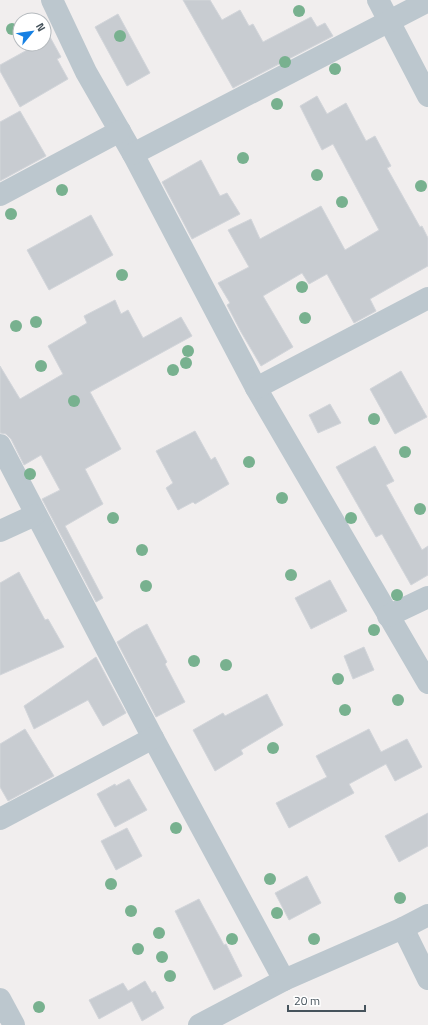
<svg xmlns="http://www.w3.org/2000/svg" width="428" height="1025" font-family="'Titillium Web',sans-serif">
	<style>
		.building { fill: #c8ccd1; stroke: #d2d5da }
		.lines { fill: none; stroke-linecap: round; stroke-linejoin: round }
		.minor { stroke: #bcc7ce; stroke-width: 22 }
		.tree { fill: #78b18f }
	</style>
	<rect width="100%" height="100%" fill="#f1eeee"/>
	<g class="building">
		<polygon points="183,0 210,0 222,20 240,10 249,26 253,24 263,42 311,17 317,27 325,23 333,36 233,88"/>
		<polygon points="118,14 150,73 127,86 95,27"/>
		<polygon points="50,37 61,57 57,59 68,79 20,107 0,71 0,65 38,44 44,44 44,41"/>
		<polygon points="317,96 327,114 346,103 366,141 375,136 391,166 387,168 420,227 422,226 428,238 428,266 370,299 376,311 354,323 327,274 309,284 302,273 263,296 293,347 261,366 241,332 227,305 230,303 218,283 249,267 228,230 251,219 260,239 321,206 345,250 379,230 333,144 322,150 300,106"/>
		<polygon points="20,111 46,156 0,181 0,122"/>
		<polygon points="201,160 220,196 227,193 240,214 192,239 162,182"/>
		<polygon points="91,215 113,255 49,290 27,250"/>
		<polygon points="115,300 121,314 128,310 143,338 181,317 192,336 90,392 121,449 85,469 103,504 65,526 103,598 96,602 42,499 60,490 41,455 24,465 11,439 6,434 0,433 0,366 20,399 63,374 48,346 87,323 84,316"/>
		<polygon points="401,371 427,417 395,434 370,389"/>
		<polygon points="330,404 341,423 318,433 309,415"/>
		<polygon points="195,431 211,460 215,457 229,484 195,504 193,502 178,510 166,488 173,483 156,451"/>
		<polygon points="375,446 394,481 386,485 422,550 428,546 428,575 411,585 382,534 376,537 336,467"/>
		<polygon points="19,572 45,620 48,619 64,647 0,675 0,583"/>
		<polygon points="330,580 347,611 311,629 295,598"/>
		<polygon points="147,624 167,662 165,664 185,702 156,717 117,642 134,631"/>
		<polygon points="364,647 374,670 353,679 344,656"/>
		<polygon points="96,657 126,713 103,726 88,700 34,729 24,706"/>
		<polygon points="267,694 283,725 241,750 243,754 215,771 193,730 223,713 225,716"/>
		<polygon points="25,729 54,776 8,801 0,787 0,744"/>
		<polygon points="369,729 381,752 407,739 422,767 395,781 386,764 349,784 354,793 289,828 276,803 327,777 316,756"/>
		<polygon points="129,779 147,810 115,827 97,794 115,784 116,786"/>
		<polygon points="428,813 428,846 399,862 385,836"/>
		<polygon points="127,828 142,856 116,870 101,841"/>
		<polygon points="307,876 321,903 289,920 275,893"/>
		<polygon points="199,899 224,945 226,944 242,976 214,990 175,911"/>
		<polygon points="145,981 152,993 155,991 164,1008 142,1021 132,1001 99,1019 89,1000 123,983 128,991"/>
	</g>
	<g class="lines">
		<g class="minor">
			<polyline points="52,0 86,72 133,154 256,388 428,683"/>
			<polyline points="378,0 428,96"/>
			<polyline points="133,154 428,1"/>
			<polyline points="0,195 120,131"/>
			<polyline points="256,388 428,298"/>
			<polyline points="0,445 153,738 284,980"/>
			<polyline points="0,531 35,515"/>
			<polyline points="388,616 428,597"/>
			<polyline points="0,819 153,738"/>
			<polyline points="403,928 428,979"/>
			<polyline points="0,999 14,1025"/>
			<polyline points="199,1025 284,980 403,928 428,915"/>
		</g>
	</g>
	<g class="tree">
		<circle cx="299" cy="11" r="6"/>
		<circle cx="12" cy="29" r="6"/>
		<circle cx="120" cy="36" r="6"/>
		<circle cx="285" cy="62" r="6"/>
		<circle cx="335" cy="69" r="6"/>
		<circle cx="277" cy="104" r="6"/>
		<circle cx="243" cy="158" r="6"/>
		<circle cx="317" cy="175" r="6"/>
		<circle cx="421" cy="186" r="6"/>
		<circle cx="62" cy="190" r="6"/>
		<circle cx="342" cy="202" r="6"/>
		<circle cx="11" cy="214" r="6"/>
		<circle cx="122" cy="275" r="6"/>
		<circle cx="302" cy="287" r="6"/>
		<circle cx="305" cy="318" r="6"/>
		<circle cx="36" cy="322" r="6"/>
		<circle cx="16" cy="326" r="6"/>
		<circle cx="188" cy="351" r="6"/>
		<circle cx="186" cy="363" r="6"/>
		<circle cx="41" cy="366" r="6"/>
		<circle cx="173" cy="370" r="6"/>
		<circle cx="74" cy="401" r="6"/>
		<circle cx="374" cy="419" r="6"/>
		<circle cx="405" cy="452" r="6"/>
		<circle cx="249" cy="462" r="6"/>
		<circle cx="30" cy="474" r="6"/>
		<circle cx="282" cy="498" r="6"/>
		<circle cx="420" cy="509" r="6"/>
		<circle cx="113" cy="518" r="6"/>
		<circle cx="351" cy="518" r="6"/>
		<circle cx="142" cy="550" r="6"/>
		<circle cx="291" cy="575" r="6"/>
		<circle cx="146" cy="586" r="6"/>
		<circle cx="397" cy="595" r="6"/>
		<circle cx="374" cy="630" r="6"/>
		<circle cx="194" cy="661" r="6"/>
		<circle cx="226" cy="665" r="6"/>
		<circle cx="338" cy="679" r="6"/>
		<circle cx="398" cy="700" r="6"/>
		<circle cx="345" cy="710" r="6"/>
		<circle cx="273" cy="748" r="6"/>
		<circle cx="176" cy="828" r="6"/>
		<circle cx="270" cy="879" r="6"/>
		<circle cx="111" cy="884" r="6"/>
		<circle cx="400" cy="898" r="6"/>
		<circle cx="131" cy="911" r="6"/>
		<circle cx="277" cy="913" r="6"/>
		<circle cx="159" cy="933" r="6"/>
		<circle cx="232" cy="939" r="6"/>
		<circle cx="314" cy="939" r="6"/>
		<circle cx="138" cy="949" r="6"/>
		<circle cx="162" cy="957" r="6"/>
		<circle cx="170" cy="976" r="6"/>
		<circle cx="39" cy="1007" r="6"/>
	</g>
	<g transform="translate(32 32) rotate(61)"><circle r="19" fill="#ffffff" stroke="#b5babe"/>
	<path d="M0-3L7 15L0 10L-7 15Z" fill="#1680e3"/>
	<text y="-6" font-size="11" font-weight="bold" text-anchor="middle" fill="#46535c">N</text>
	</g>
	<path d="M288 1005v6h77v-6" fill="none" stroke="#46535c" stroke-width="2"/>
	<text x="294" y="1005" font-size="12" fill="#46535c" stroke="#ffffff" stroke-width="3" paint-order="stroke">20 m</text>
</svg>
